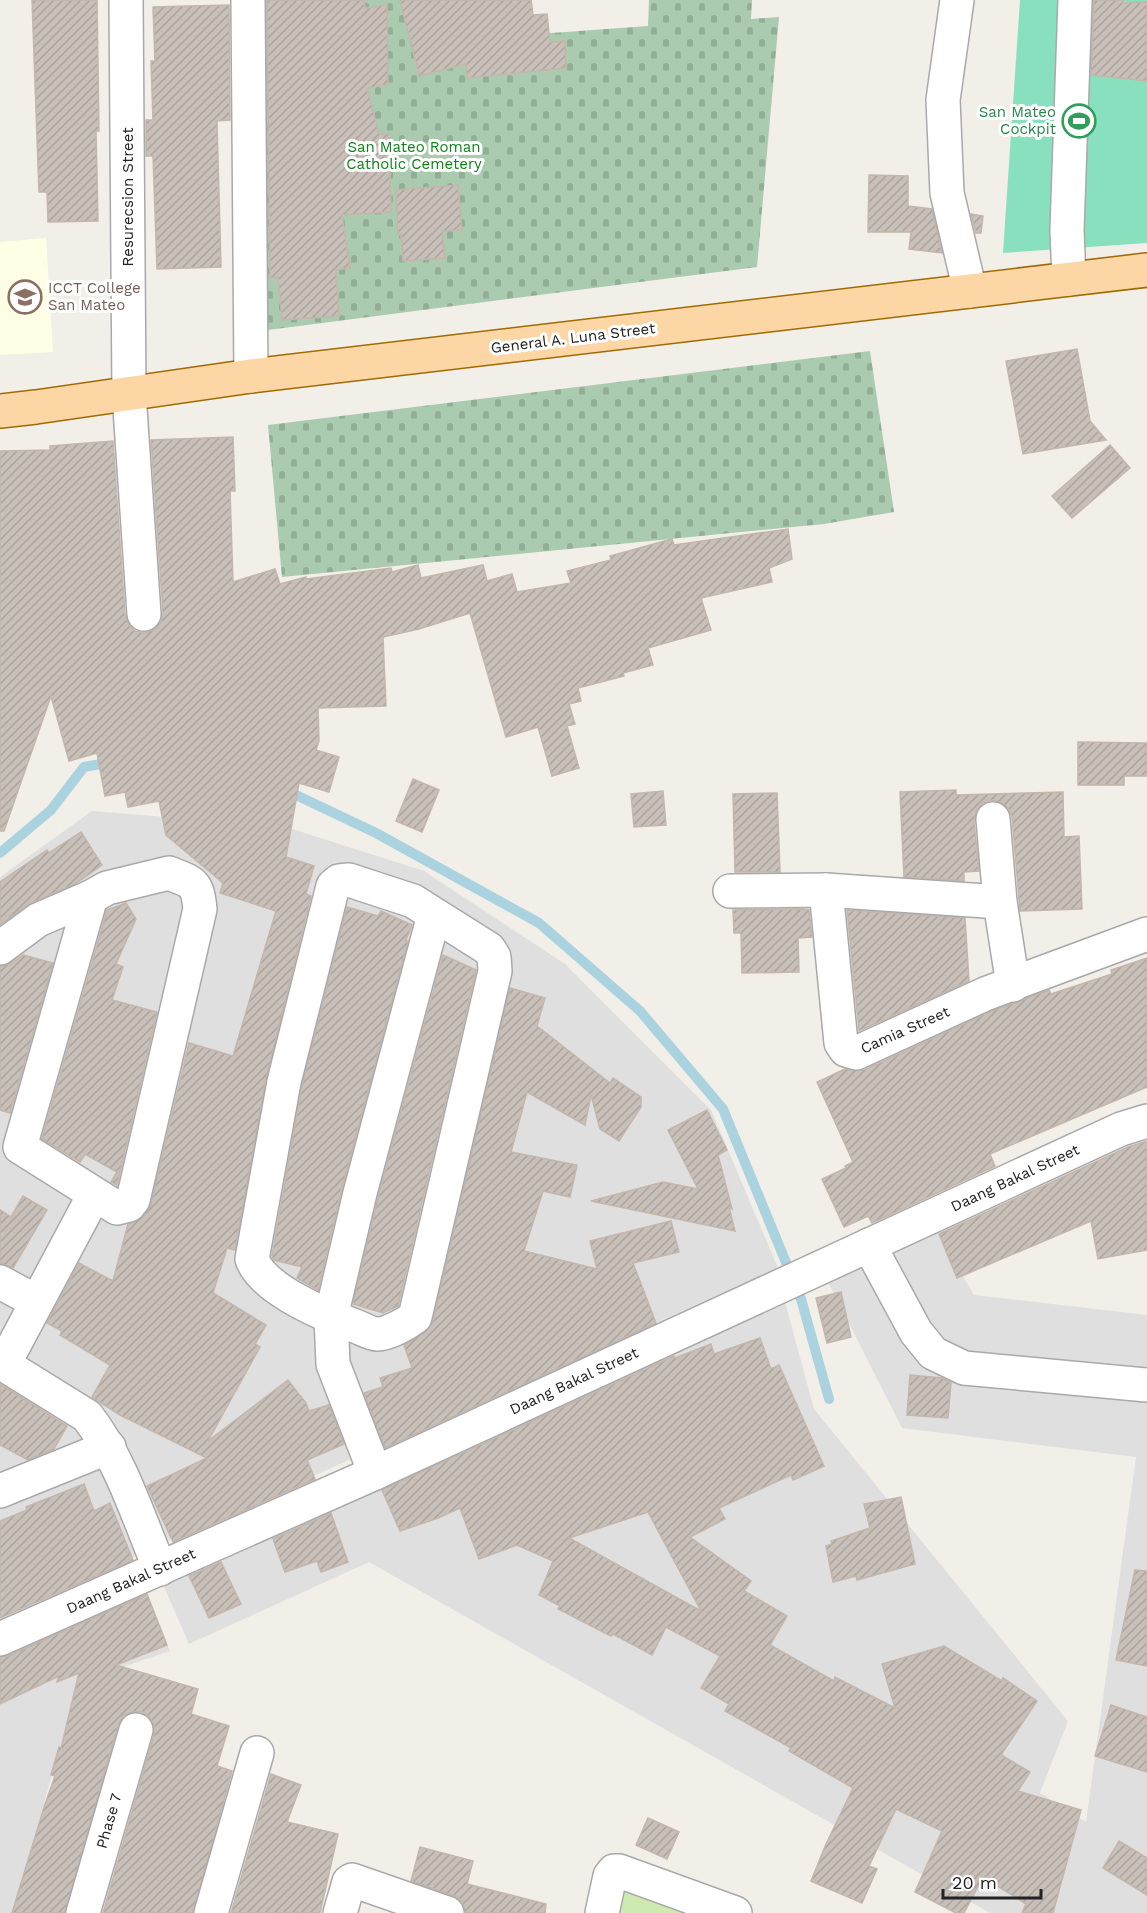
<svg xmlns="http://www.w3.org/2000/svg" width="1147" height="1913" font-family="'Work Sans',sans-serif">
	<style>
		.residential { fill: #e0dfdf }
		.education { fill: #ffffe5 }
		.grass { fill: #cdebb0 }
		.cemetery { fill: url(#cemetery-stones) }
		.pitch { fill: #88e0be }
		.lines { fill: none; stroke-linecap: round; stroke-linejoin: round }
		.stream { stroke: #aad3df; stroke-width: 10 }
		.building { fill: url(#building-hatch); stroke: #c4b6ab; stroke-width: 1.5; fill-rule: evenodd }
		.minor-casing { stroke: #a9a9a9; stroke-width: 36 }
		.major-casing { stroke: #a06b00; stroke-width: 36 }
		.minor { stroke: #fff; stroke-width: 33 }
		.major { stroke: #fcd6a4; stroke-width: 33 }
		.labels { text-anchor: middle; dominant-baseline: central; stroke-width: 6; stroke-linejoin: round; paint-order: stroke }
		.leisure-label { font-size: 15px; fill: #27864d; stroke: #fff; text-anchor: end }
		.park-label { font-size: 15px; fill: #0c8416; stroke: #fff }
		.street-label { font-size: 15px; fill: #222; stroke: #fff }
		.education-label { font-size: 15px; fill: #785e54; stroke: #fff; text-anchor: start }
	</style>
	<defs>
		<pattern id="cemetery-stones" width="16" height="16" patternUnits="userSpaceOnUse" patternTransform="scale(1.5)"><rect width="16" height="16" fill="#aacbaf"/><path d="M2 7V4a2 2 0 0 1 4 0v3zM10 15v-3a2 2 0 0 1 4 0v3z" fill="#92ae96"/></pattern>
		<pattern id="building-hatch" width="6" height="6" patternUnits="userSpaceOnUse" patternTransform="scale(1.5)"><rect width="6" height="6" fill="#c7bfb8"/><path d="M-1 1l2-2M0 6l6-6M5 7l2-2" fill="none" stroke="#aba49e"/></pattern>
	</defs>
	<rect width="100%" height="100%" fill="#f2efe9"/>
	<g class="residential">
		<polygon points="92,811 286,827 424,871 565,964 711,1110 778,1268 0,1616 0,877"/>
		<polygon points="936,1230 974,1295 1147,1315 1147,1913 990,1913 369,1562 189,1644 162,1582 785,1302 814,1409 1068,1721 1040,1793 1086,1822 1136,1457 902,1428 828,1282"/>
		<polygon points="142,1588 170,1651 79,1682 12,1913 0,1913 0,1651"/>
	</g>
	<polygon class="education" points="46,238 53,352 0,355 0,242"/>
	<polygon class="grass" points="624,1890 695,1913 616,1913"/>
	<g class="cemetery">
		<polygon points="252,0 510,0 510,36 648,26 649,0 752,0 751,19 779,17 757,267 268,330"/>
		<polygon points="870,351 894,512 824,524 282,577 268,425"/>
	</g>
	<polygon class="pitch" points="1020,0 1147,0 1147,243 1003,253"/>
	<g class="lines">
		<g class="stream">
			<polyline points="283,792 298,796 376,833 539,923 640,1011 723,1109 801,1299 829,1399"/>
			<polyline points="0,853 51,810 84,767 112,762"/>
		</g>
	</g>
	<g class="building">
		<polygon points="32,0 97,0 99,131 96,131 98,221 48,222 47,192 39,192"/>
		<polygon points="267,0 364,0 365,8 387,5 388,84 367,88 379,134 389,134 391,212 342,215 350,268 336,270 339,316 282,320 278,277 270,278"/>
		<polygon points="400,0 531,0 533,15 547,14 550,42 565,41 566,68 467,78 466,64 419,76"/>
		<polygon points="1094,0 1123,0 1122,3 1147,2 1147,81 1091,75"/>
		<polygon points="229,5 230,120 217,121 221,267 157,269 153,156 146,156 146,120 153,120 151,61 155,61 153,7"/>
		<polygon points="869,175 908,176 908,206 932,209 942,253 909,249 911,232 868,232"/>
		<polygon points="458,185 462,230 442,231 445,258 403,261 401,234 398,235 396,190"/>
		<polygon points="971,214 983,216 981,233 976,233"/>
		<polygon points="1077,349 1090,421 1106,440 1023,454 1006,361"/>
		<polygon points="233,437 235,491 230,491 233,582 275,569 280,584 306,577 306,579 391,568 392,572 418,565 421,578 483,565 487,581 512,574 517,592 571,583 567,571 611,560 610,556 672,539 674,545 788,529 792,559 769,568 772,582 701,598 711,630 648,648 653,665 623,673 624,676 578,688 581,701 569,704 575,724 567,726 579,768 552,776 538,727 506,737 470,613 419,629 383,637 386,706 318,708 319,741 316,750 339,757 329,792 299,783 286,857 314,866 306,894 311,896 266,1079 235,1250 227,1248 213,1293 266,1325 255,1344 260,1347 208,1441 288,1380 306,1403 309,1411 329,1405 344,1444 307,1460 315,1479 173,1542 147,1486 207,1458 120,1415 92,1397 110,1365 60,1335 62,1331 47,1323 79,1263 113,1281 128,1224 143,1217 151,1204 189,1043 233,1056 276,911 220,893 223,883 166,835 159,801 128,807 125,792 105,796 97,753 69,761 51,696 4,831 0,831 0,451 50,450 50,446 113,441 125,615 129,625 135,631 145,633 155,629 161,622 163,613 151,440"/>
		<polygon points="1110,445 1130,468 1072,518 1052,496"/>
		<polygon points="1078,742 1147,743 1147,776 1124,776 1124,785 1078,785"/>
		<polygon points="413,779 439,790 422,832 396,821"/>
		<polygon points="956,790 956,795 1063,792 1064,837 1079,836 1082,909 1020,911 1012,817 1008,808 1000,802 992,800 983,803 976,812 974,821 979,871 964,872 964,881 904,877 900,792"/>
		<polygon points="663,791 666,825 634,827 631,794"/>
		<polygon points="777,793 780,872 735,872 733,794"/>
		<polygon points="81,832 102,865 75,884 27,905 0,925 0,882 47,850 49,853"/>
		<polygon points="126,903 136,919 116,964 123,967 112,1000 157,1012 117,1185 111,1182 117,1172 85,1154 80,1162 42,1139 107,910"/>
		<polygon points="347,907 378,916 381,911 412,925 406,940 408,941 342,1188 318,1290 297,1278 302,1267 274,1260 272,1256 302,1086"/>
		<polygon points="803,909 809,910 812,937 798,938 799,972 742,973 741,933 734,933 733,910"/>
		<polygon points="847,910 965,918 969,981 859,1031"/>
		<polygon points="23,955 53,963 10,1113 0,1110 0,966 11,963"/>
		<polygon points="443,955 476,970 398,1306 383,1313 353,1304 378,1198"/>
		<polygon points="1147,958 1147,1087 990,1154 995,1166 872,1223 868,1216 844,1227 822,1179 846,1168 845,1166 853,1162 817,1082 845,1069 864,1070 992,1011 1049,990 1051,994 1112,974 1111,970"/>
		<polygon points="510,988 545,998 537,1026 610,1083 613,1078 641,1097 641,1107 619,1141 600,1129 591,1095 585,1125 527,1092 511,1152 577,1165 570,1197 543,1191 524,1251 597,1269 590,1241 671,1221 679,1252 633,1263 656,1323 385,1448 364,1393 383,1387 380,1378 412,1368 404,1345 426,1332 433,1321"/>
		<polygon points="707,1110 727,1150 718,1155 732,1209 729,1207 735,1231 591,1201 663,1182 698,1189 668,1130"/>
		<polygon points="1147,1141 1147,1250 1098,1259 1091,1221 957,1278 939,1234 1128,1147"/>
		<polygon points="23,1196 47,1210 13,1268 0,1263 0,1210 11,1217"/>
		<polygon points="841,1292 851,1337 827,1343 816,1298"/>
		<path d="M760 1338 771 1369 779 1365 824 1466 793 1480 791 1475 719 1508 725 1519 690 1537 751 1581 744 1591 787 1616 770 1645 834 1681 835 1677 895 1708 882 1664 944 1646 1002 1681 1003 1678 1037 1701 1001 1755 1030 1772 1018 1791 1081 1810 1053 1913H1022L1026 1904 983 1877 964 1913H956L915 1892 942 1831 896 1809 869 1866 877 1869 862 1903 811 1881 826 1844 853 1788 789 1751 791 1748 725 1711 729 1704 701 1688 720 1656 666 1627 652 1655 613 1634 611 1636 558 1609 560 1606 539 1595 553 1561 517 1545 479 1559 460 1508 438 1518 400 1531 382 1490 674 1356 675 1358 711 1344 714 1354ZM648 1512 701 1611 569 1538Z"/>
		<polygon points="910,1375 942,1378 951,1383 948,1418 907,1415"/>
		<polygon points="0,1384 67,1426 54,1449 28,1460 0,1445"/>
		<polygon points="84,1484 94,1511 110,1503 133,1560 0,1618 0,1521 27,1510 26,1507"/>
		<polygon points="901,1497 915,1564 857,1580 856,1576 833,1582 826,1546 832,1544 831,1541 870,1528 864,1504"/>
		<polygon points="331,1513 348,1562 321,1572 317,1561 285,1572 273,1539"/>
		<polygon points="221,1562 241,1604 209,1618 189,1576"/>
		<polygon points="1135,1570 1147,1571 1147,1666 1116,1660"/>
		<polygon points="147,1594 167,1645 116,1665 198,1689 191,1714 229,1726 217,1766 232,1771 193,1913 103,1913 154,1735 154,1725 149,1717 142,1712 132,1712 123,1716 118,1725 65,1913 12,1913 44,1807 55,1776 51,1775 59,1747 61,1748 79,1673 57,1682 59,1676 0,1704 0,1657 8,1656"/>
		<polygon points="1111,1705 1147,1717 1147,1772 1095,1756"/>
		<polygon points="271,1774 301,1785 287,1822 338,1834 320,1913 231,1913"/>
		<polygon points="648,1818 679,1832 667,1859 636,1845"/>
		<polygon points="1119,1841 1147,1858 1147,1895 1103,1868"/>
		<polygon points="420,1847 473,1861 467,1884 546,1904 545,1913 465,1913 462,1901 454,1896 411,1881"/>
	</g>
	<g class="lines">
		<g class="minor-casing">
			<g id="minor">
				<polyline points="126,0 129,394 144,614"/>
				<polyline points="248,0 251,376"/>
				<polyline points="957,0 943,100 947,193 970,291"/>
				<polyline points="1069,279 1067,230 1075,0"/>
				<polyline points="993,819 1000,902 1013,985"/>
				<path d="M169 873C193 883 197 881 200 909L133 1200 129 1205 117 1208 20 1147 91 897 107 888Z"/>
				<path d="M349 880 413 901 489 949 494 957 495 971 415 1317C406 1324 388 1334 377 1334 371 1334 361 1328 355 1326 325 1315 263 1290 252 1259L284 1082 333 886 339 881Z"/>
				<polyline points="826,890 841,1043 846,1050 856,1053 985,994 1147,934"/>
				<polyline points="730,891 826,890 1000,902"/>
				<polyline points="0,948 38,920 91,897"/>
				<polyline points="869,1245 916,1332 933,1353 964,1368 1147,1385"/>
				<polyline points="0,1282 37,1302"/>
				<path d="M0 1362 87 1416C120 1458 139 1519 160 1569"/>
				<polyline points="4,1364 94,1195"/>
				<polyline points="375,1473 333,1364 331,1317 360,1193 434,915"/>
				<polyline points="0,1491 109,1447"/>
				<polyline points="0,1639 375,1473 1121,1129 1147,1121"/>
				<polyline points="83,1913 136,1730"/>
				<polyline points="211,1913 257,1753"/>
				<polyline points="340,1913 349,1882 352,1880 447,1913"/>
				<polyline points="602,1913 610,1876 614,1871 619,1871 735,1913"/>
			</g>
		</g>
		<g class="major-casing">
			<polyline id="major" points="0,411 36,407 251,376 1147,270"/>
		</g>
		<use href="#minor" class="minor"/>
		<use href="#major" class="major"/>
	</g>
	<defs>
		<g id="stadium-ring" transform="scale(1.725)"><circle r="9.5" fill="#fff" stroke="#2e9e5b" stroke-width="1.5"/><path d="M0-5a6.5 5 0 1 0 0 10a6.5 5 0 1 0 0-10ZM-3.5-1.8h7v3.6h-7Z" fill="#2e9e5b"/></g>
		<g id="university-ring" transform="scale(1.725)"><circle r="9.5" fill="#fff" stroke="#8d6e63" stroke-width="1.5"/><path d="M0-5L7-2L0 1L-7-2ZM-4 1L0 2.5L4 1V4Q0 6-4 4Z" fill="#8d6e63"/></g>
	</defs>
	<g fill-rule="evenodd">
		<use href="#stadium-ring" x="1079" y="121"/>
		<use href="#university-ring" x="25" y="297"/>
	</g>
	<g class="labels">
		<g class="leisure-label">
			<text x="1056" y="112">San Mateo<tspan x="1056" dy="17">Cockpit</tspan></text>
		</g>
		<g class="park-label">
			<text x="414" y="147">San Mateo Roman<tspan x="414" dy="17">Catholic Cemetery</tspan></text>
		</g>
		<g class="street-label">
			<text transform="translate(128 197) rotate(-90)">Resurecsion Street</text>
			<text transform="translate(573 338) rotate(-7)">General A. Luna Street</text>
			<text transform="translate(905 1030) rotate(-24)">Camia Street</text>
			<text transform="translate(1015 1178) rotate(-25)">Daang Bakal Street</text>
			<text transform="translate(574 1381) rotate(-25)">Daang Bakal Street</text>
			<text transform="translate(131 1581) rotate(-24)">Daang Bakal Street</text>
			<text transform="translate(109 1821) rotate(-74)">Phase 7</text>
		</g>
		<g class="education-label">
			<text x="48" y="288">ICCT College<tspan x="48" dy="17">San Mateo</tspan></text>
		</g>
	</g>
	<path d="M943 1889v9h98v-9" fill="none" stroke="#222222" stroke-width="3"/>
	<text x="952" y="1889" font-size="18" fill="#222222" stroke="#ffffff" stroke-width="4.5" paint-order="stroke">20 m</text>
</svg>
